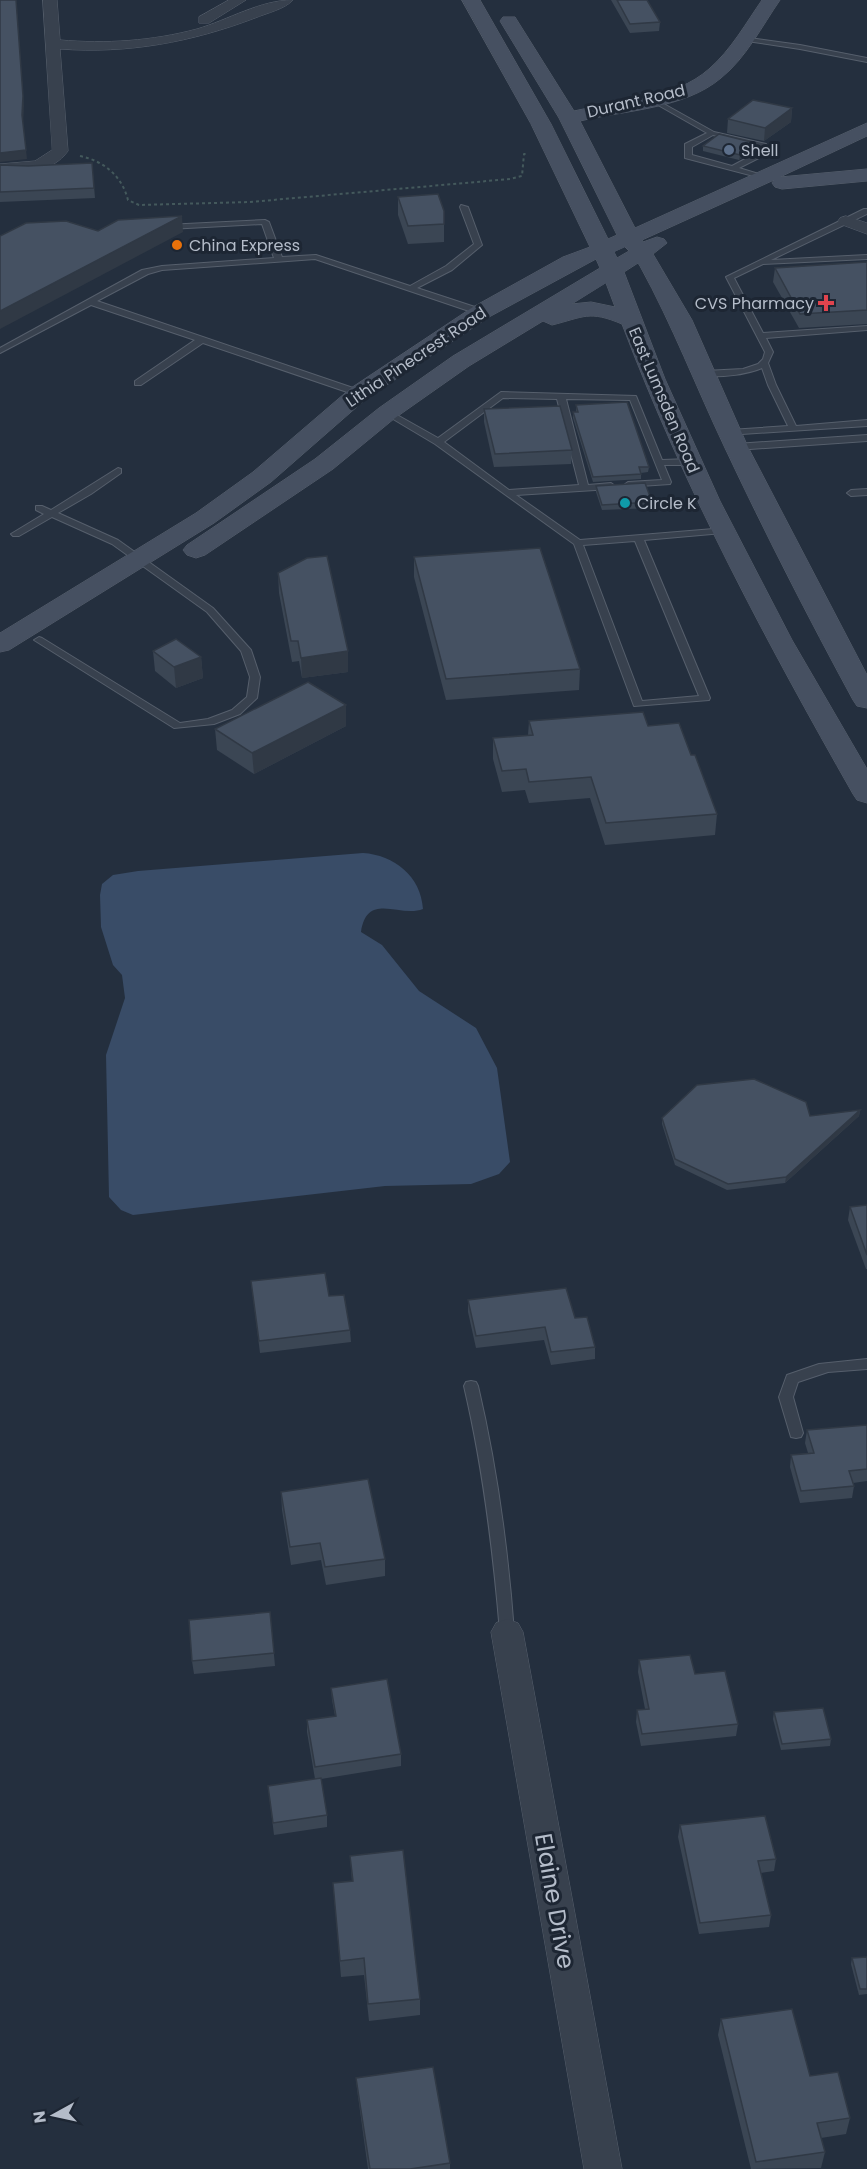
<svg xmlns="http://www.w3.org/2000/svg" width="867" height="2169" font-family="Poppins,sans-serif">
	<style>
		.water { fill: #394c67 }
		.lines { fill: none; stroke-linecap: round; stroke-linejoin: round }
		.lane-casing { stroke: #565f6c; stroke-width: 2 }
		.street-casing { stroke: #565f6c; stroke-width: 1 }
		.secondary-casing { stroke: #565f6c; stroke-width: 1 }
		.path { stroke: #44595c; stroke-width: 2; stroke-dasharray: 3 3; stroke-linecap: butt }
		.lane { fill: #38414e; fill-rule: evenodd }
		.street { fill: #38414e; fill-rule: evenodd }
		.secondary { fill: #465061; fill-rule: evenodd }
		.wall { fill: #3b4654 }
		.shaded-wall { fill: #303945 }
		.building { fill: #455162; stroke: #303945; stroke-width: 1.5 }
		.service-dot { fill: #5c6f8a; stroke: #1d2633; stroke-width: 2 }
		.food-dot { fill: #e8710a; stroke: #1d2633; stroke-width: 2 }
		.health-dot { fill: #e0444e; stroke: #1d2633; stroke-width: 2 }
		.culture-dot { fill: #0f9aa8; stroke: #1d2633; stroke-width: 2 }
		.labels { text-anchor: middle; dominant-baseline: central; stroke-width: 6; stroke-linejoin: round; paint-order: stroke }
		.far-street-label { font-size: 16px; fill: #b4bcc9; stroke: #1d2633 }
		.far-poi-label { font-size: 16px; fill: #b4bcc9; stroke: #1d2633; text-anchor: start }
		.near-street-label { font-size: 24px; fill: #b4bcc9; stroke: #1d2633 }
	</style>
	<rect width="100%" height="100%" fill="#242f3e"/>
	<path class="water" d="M363 853C394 855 421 876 423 909 400 918 367 891 361 932L382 945 419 991 476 1028 497 1068 510 1162 499 1174 471 1184 385 1186 133 1215 121 1210 109 1197 106 1055 125 998 122 975 113 965 101 927 100 895 102 884 113 875 138 871Z"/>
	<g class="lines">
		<g class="lane-casing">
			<g id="lane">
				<polygon points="742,37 800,45 867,58 867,62 800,49 740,40 740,38"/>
				<path d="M651 99H655L714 132 766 144 770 151 769 153 739 168 769 177 765 179 685 158V144L707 133 651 101ZM713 135 760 147 762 150 732 166 692 155V147Z"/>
				<polygon points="461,205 468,207 482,245 452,270 417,288 484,310 484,314 478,314 315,259 162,270 148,274 97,301 362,391 362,395 356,395 203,343 141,385 135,385 135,381 195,340 91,305 0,353 0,348 142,270 162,266 274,258 262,224 169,229 165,227 166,225 265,220 269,222 282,257 316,255 410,286 446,266 474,244 460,207"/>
				<path d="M864 209H867V214L771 260 867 255V259L763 264 734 278 763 333 867 326V330L766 338 773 352 768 363 776 385 796 426 867 420V426L727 435V431L730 430 788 426 768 385 762 368C749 374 712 380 701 373L705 371 743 369 758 364 763 359 765 352 726 277Z"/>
				<path d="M501 392 636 396 662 460 690 459 694 462 690 465H664L671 482 670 484 625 487 624 485 628 482 662 480 630 400 566 399 588 485 611 483 615 486 611 489 516 495 580 540 726 528 728 530 723 533 644 540 710 698 709 700 634 706 574 544 435 444 383 413 390 411 438 438ZM503 398 557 399 579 485 509 490 444 442ZM635 541 699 696 642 701 583 545Z"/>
				<polygon points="867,435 867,441 736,450 732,447 736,444"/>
				<polygon points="118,468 121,469 121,473 91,494 58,513 118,540 213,608 251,650 260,677 257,698 240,714 214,724 174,728 34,640 39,637 42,638 180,723 208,719 232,710 247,697 250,677 241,651 207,612 112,544 52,517 19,536 13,536 11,534 44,514 36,510 36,506 42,506 51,510"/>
				<polygon points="867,489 867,495 851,496 847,493 851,490"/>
				<polygon points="867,1359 867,1369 828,1372 798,1382 793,1397 803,1433 801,1437 796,1438 791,1437 779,1397 787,1375 819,1364"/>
				<path d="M471 1381 476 1382 478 1386C497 1467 508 1549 514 1632L512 1636 507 1638 502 1636 500 1632C493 1549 483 1467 464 1386L466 1382Z"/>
			</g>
		</g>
		<g class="street-casing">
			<g id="street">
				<path d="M43 0H57L60 40C106 44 152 41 197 29 228 20 260 0 293 0 285 9 267 13 255 18 192 42 128 54 60 49L68 151C52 173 25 173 0 174V164L35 161 52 150Z"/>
				<polygon points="229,0 246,0 209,23 199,23 199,17"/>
				<polygon points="846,216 867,223 867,234 840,224 838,221 840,218"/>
				<polygon points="507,1619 518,1623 523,1632 622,2169 584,2169 491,1632 496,1623"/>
			</g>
		</g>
		<g class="secondary-casing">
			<path id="secondary" d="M462 0H480L551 124 608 239 617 235 559 118 500 21 503 17H515L574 111C618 101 674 100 709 69 731 50 746 23 762 0H780C762 26 746 58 721 78 684 109 626 110 580 121L635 228 867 123V136L780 177 867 169V181L782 189 775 187 772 183 774 180 642 240 643 242 657 237 664 239 667 243 653 254 692 320 748 447 867 675V708L857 706 853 700C808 617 765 533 725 448 696 387 673 326 640 266L638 263 624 272 665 379 720 501 792 640 867 769V803L857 800 853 794C766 641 684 488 622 324 589 310 584 317 552 325L543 321 469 366 395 418 333 469 205 555 196 558 187 555 183 550 187 545 315 459 379 408 453 356 600 268 596 259 489 317 367 398 271 482 214 523 9 650 0 652V633L196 513 253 472 351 388 473 307 563 257 590 247 531 124ZM625 247 629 251 617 258 614 252ZM606 283 615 307 591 302 572 304Z"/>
		</g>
		<path class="path" d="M80 156C104 161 122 176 128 200L139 205 250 202 510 179 522 176 524 154H527"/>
		<use href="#lane" class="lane"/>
		<use href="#street" class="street"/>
		<use href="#secondary" class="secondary"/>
	</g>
	<g class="wall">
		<polygon points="611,0 647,0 660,22 659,31 630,33"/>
		<polygon points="792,108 791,122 764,141 727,133 728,119"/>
		<polygon points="703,146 755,148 739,160 703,151"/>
		<polygon points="92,163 95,198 0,202 0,165 28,166"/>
		<polygon points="398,197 444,211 444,242 408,244 398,215"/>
		<polygon points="867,262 867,324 799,328 773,282 775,268"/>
		<polygon points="576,405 649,467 648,472 641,473 641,479 593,482 573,418 573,412 576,412"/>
		<polygon points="484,409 572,450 571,464 494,467 484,422"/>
		<polygon points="596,486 652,502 651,508 602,510 596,492"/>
		<polygon points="414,557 580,669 579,690 446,700 414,577"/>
		<polygon points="278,573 348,651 348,672 302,678 299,661 292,662 279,593"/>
		<polygon points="153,651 201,657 203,678 176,688 155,671"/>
		<polygon points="346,705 346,726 254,774 217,750 215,729"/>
		<polygon points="529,721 648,726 691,755 717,814 715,835 605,845 590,798 529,803 525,790 502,792 493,759 493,738 528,735"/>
		<polygon points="860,1110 859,1116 785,1183 727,1190 675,1165 662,1124 662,1118 810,1116"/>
		<polygon points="867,1205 867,1269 866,1269 848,1220 850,1207"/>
		<polygon points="251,1281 329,1296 350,1330 351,1342 260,1353"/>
		<polygon points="468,1300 575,1318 595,1347 595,1359 551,1365 544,1340 476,1348 468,1312"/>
		<polygon points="867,1425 867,1481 853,1483 854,1486 852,1498 800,1503 790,1467 791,1455 808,1453 805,1443 807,1430"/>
		<polygon points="281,1492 385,1559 385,1576 326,1585 321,1560 291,1565 282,1510"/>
		<polygon points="270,1612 275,1666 194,1674 192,1661"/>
		<polygon points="639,1660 695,1674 738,1724 736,1736 641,1746 636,1722 637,1710 645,1709 638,1672"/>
		<polygon points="331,1688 401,1754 401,1766 321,1779 327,1815 327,1827 274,1835 268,1786 315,1779 307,1732 307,1720 335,1716 332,1700"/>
		<polygon points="774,1712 831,1739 830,1746 781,1750 773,1719"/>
		<polygon points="680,1825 776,1859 774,1871 761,1873 771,1915 769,1927 699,1934 678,1837"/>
		<polygon points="350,1856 420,1999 420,2015 369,2021 364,1975 341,1977 333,1883 352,1882"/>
		<polygon points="867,1957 867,1994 859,1995 851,1964 852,1958"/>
		<polygon points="721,2019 850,2118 846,2134 821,2138 825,2152 821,2168 751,2169 718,2035"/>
		<polygon points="356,2078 450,2163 450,2169 368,2169 357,2089"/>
	</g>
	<g class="shaded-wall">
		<polygon points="16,0 24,106 23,125 22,115"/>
		<polygon points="792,108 791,122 764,141 765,128"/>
		<polygon points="755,143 755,148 739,160 740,155"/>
		<polygon points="26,150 27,159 0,162 0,153"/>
		<polygon points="182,216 183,232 0,329 0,311"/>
		<polygon points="348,651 348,672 302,678 301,658"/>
		<polygon points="201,657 203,678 176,688 174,667"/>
		<polygon points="346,705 346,726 254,774 252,753"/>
		<polygon points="860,1110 859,1116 785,1183 786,1177"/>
	</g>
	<g class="building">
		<polygon points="0,0 16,0 23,96 22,115 26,150 0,153"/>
		<polygon points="617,0 647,0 660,22 630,24"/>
		<polygon points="753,100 792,108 765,128 728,119"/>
		<polygon points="719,134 755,143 740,155 703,146"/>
		<polygon points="92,163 94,188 0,192 0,165 28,166"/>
		<polygon points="438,194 444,211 444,224 408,226 398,197"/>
		<polygon points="182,216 0,311 0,236 26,223 66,221 98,231 118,220"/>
		<polygon points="867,262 867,310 800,314 775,268"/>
		<polygon points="627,402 649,467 639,467 641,474 593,477 573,412 578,412 576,405"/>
		<polygon points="560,406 572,450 495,454 484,409"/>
		<polygon points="645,483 652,502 602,505 596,486"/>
		<polygon points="540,548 580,669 446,679 414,557"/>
		<polygon points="327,556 348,651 301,658 298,641 291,641 278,573 307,558"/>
		<polygon points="176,639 201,657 174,667 153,651"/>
		<polygon points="308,682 346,705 252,753 215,729"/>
		<polygon points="643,712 648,726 679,723 691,755 695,755 717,814 606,823 591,777 529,782 526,769 502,771 493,738 533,735 529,721"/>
		<polygon points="754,1079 806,1102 810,1116 860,1110 786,1177 728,1184 675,1159 662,1118 697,1085"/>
		<polygon points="867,1205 867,1255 850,1207"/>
		<polygon points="325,1273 329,1296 344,1295 350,1330 259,1341 251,1281"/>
		<polygon points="566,1288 575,1318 587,1317 595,1347 551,1352 545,1327 476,1336 468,1300"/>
		<polygon points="867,1425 867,1469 849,1471 854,1486 801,1491 791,1455 814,1453 807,1430"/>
		<polygon points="368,1479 385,1559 325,1567 320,1543 290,1547 281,1492"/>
		<polygon points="270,1612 274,1653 192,1661 189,1620"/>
		<polygon points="690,1655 695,1674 725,1671 738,1724 642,1734 637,1710 649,1709 639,1660"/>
		<polygon points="387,1679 401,1754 315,1767 307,1720 336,1716 331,1688"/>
		<polygon points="823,1708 831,1739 782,1744 774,1712"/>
		<polygon points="321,1778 327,1815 273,1823 268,1786"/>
		<polygon points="765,1816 776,1859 758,1861 771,1915 700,1923 680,1825"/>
		<polygon points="403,1850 420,1999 368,2004 364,1958 340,1961 333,1883 353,1881 350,1856"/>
		<polygon points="867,1957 867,1989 860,1989 852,1958"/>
		<polygon points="792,2009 810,2076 838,2072 850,2118 817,2123 825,2152 756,2162 721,2019"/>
		<polygon points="433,2067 450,2163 410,2169 370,2169 356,2078"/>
	</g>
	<circle class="service-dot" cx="729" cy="150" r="6"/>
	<circle class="food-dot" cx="177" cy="245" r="6"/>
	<path class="health-dot" d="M823 294h6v6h6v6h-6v6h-6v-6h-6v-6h6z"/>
	<circle class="culture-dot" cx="625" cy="503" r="6"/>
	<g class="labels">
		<g class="far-street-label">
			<text transform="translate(636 101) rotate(-13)">Durant Road</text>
			<text transform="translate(416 357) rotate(-34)">Lithia Pinecrest Road</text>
			<text transform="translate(664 400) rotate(67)">East Lumsden Road</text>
		</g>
		<g class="far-poi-label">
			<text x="741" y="150">Shell</text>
			<text x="189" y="245">China Express</text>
			<text x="814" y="303" text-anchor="end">CVS Pharmacy</text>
			<text x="637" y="503">Circle K</text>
		</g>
		<g class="near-street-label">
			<text transform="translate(555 1901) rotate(80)">Elaine Drive</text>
		</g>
	</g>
	<g transform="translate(54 2115) rotate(262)" stroke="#1d2633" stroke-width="4.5" paint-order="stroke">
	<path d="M0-4.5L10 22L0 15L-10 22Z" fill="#b4bcc9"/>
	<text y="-9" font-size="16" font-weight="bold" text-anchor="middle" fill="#b4bcc9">N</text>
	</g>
</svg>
